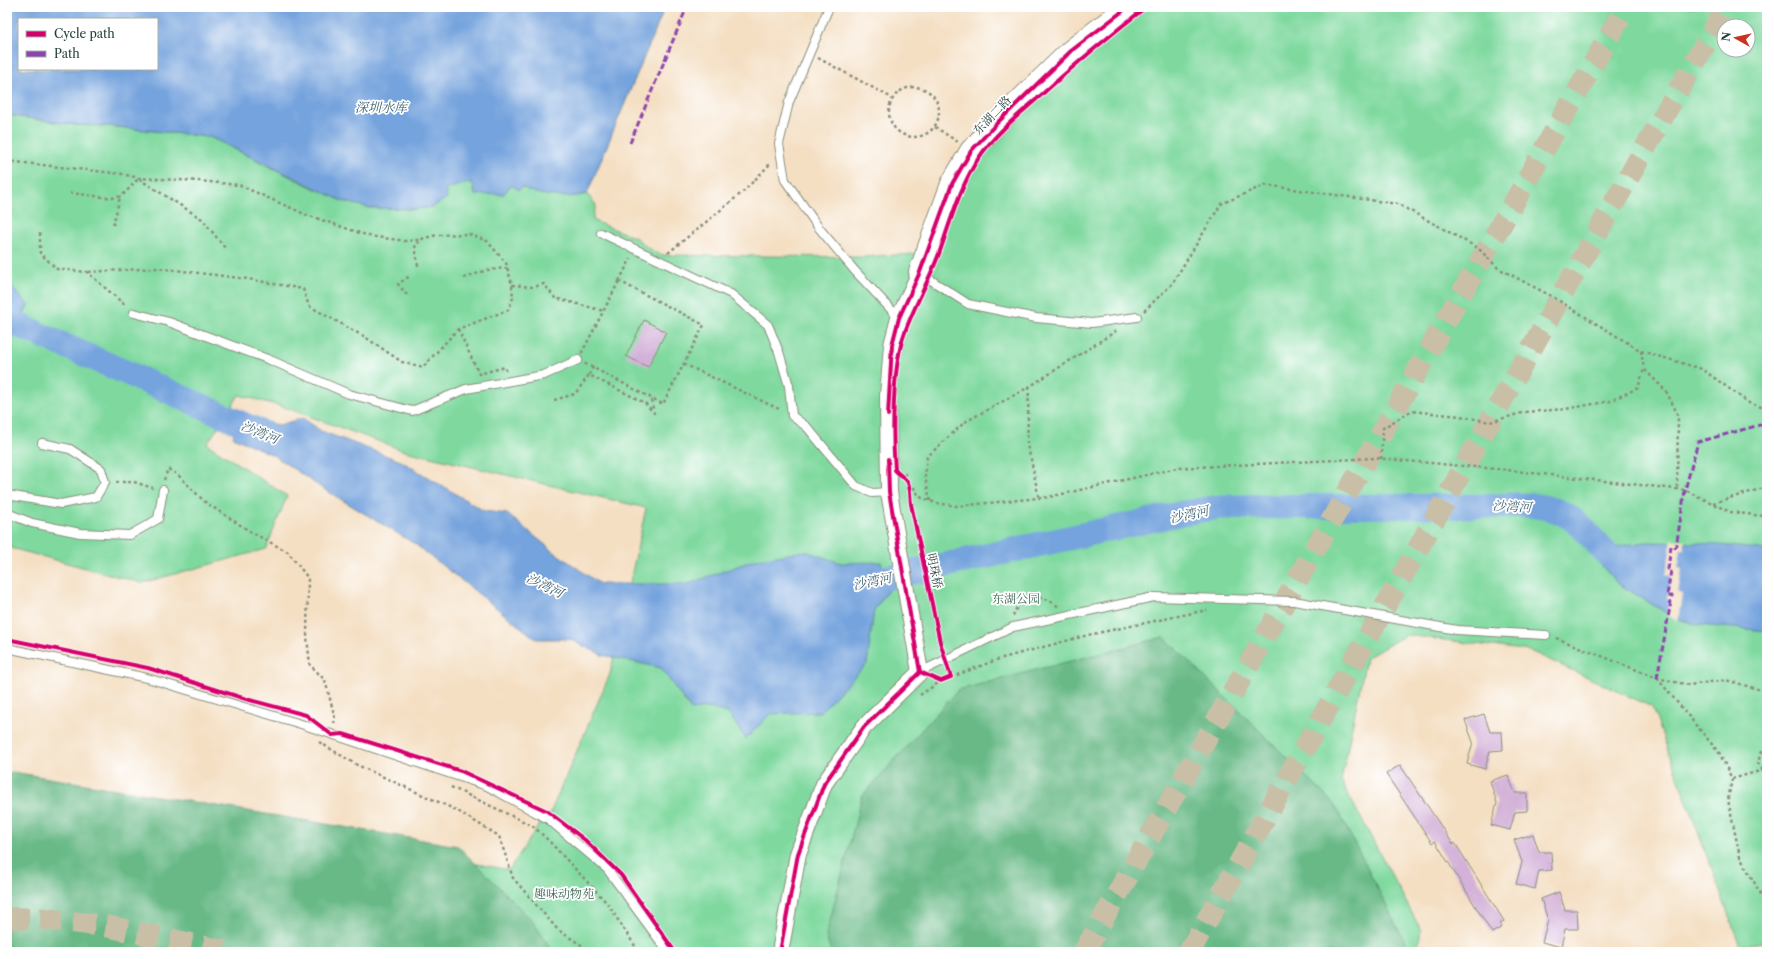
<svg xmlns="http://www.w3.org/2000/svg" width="1774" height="959" font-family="'Libre Caslon Text','Noto Serif SC',serif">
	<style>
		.green { fill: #7fd99f; stroke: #4f8b6a; fill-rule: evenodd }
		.forest { fill: #67b986; stroke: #437b5d }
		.water { fill: #74a3dd; stroke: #4a7088; fill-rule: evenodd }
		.pier { fill: #f4dfc3 }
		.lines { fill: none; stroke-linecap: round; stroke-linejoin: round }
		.river { stroke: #74a3dd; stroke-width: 25 }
		.building { fill: #d3b1d8 }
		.highway-tunnel { stroke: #c9bfa6; stroke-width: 22; stroke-dasharray: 22 11; stroke-linecap: butt }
		.lane-casing { stroke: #8a8e7c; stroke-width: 10 }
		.street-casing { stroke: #8a8e7c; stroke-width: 18 }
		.secondary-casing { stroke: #8a8e7c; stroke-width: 24 }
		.path { stroke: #8a8e7c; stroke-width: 2.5; stroke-dasharray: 3 3; stroke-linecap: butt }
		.lane { stroke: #fff; stroke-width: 8 }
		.street { stroke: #fff; stroke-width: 16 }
		.secondary { stroke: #fff; stroke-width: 22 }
		.quiet { stroke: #8e44ad; stroke-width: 3; stroke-dasharray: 6 3; stroke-linecap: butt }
		.cycleway-casing { stroke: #fff; stroke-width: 6 }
		.cycleway { stroke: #d6006c; stroke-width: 4 }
		.labels { text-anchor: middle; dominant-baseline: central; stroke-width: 3.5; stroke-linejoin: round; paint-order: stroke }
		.street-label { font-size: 12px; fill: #1f3d34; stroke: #fff }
		.park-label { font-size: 12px; fill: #37644f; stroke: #fff }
		.water-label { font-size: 13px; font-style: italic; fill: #3d616f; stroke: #fff }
	</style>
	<rect width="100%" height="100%" fill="#fff"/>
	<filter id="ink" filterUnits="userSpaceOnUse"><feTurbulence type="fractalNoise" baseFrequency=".025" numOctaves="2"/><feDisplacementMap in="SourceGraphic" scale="8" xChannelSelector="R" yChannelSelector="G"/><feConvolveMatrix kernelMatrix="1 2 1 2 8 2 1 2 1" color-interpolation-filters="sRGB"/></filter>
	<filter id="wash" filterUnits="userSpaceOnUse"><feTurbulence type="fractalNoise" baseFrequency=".012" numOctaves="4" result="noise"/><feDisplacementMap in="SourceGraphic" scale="16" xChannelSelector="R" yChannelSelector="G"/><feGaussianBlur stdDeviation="0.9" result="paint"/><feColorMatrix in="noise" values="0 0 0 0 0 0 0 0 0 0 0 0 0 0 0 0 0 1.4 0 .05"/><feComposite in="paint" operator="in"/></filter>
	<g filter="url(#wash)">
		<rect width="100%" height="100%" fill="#f4dfc3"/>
		<path class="green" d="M1147 7H1767V941L1740 946 1652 707 1530 651 1406 635 1366 658 1341 781 1421 930 1417 952H7L27 779 509 870 541 822 545 825 610 674 646 508 405 451 284 407 239 395 207 444 287 496 266 549 142 583 7 547V351L28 305 7 283V115L76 125 108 126 210 137 315 189 370 208 415 209 433 207 445 189 472 182 475 195 511 185 583 195 587 194 596 205 593 216 594 221 636 238 648 248 661 255 861 257 932 253 978 159 995 139 1090 50ZM1724 26H1748V50H1724Z"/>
		<g class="forest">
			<polygon points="1164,637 1335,805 1410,952 831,952 826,936 862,796 958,690"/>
			<polygon points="13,772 458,846 531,919 553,952 7,952 7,775"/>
		</g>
		<g class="water">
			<path d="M7 7H665L587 194C570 199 537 197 522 187L519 190 511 185 504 194 475 195 472 182 445 189 447 198 433 207 415 209 370 208 342 201 210 137 108 126 76 125 7 115ZM19 19H157V69H19Z"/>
			<polygon points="7,283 28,305 7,351"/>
			<polygon points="238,415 279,425 303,418 321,431 401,461 484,511 507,514 553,551 600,584 688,584 754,560 805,551 841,563 881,562 889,589 874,610 867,664 820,712 770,714 746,739 728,713 708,708 691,710 661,668 602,655 569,639 536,639 415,544 322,488 273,455 233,437"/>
			<polygon points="1571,530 1596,530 1613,547 1645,542 1700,543 1767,550 1767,631 1698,625 1675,618 1617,583"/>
		</g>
		<polygon class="pier" points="1672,540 1685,540 1684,549 1681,549 1678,568 1682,569 1678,593 1682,594 1678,621 1667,615 1670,600 1667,599 1671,576 1666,575"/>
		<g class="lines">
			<g class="river">
				<polyline points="18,325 268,435"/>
				<path d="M853 585 1183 513 1219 507 1495 506C1520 504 1551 503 1572 519 1586 529 1595 543 1607 554"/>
			</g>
		</g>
		<g id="blocks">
			<g class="building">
				<polygon points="644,320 666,332 648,367 626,356"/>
				<polygon points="1484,714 1490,732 1502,732 1503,750 1490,751 1485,769 1467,764 1473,742 1465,720"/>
				<polygon points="1400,765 1453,844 1455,843 1504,921 1500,924 1502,927 1492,933 1435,841 1432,843 1386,774"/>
				<polygon points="1508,775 1515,793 1527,793 1527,811 1515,812 1510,830 1491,825 1497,803 1490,781"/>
				<polygon points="1533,834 1539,852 1551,852 1552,870 1539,871 1535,889 1516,884 1522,862 1514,840"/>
				<polygon points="1559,892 1565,910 1577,910 1578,929 1565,929 1561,947 1542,942 1548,920 1541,899"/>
			</g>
		</g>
	</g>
	<g filter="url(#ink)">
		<use href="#blocks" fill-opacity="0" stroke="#8a8e7c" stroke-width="1"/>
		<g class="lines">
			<g class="highway-tunnel">
				<polyline points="7,918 45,919 106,926 229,952"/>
				<polyline points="1084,952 1626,7"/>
				<polyline points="1189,952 1673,99 1727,7"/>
			</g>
			<g class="lane-casing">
				<g id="lane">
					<polyline points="829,7 789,102 779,144 785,180 819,228 855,271 899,318"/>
					<polyline points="601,233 731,294 768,325 779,352 789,386 792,416 807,427 856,486 872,493 889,492"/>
					<polyline points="920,273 968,304 1036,318 1092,323 1137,317"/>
					<polyline points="134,313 169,322 270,360 349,394 412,411 466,389 544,375 578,360"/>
					<polyline points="7,495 61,504 96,497 105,482 101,469 70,449 42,443"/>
					<polyline points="7,513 32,523 80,533 130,535 158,519 163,490"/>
					<polyline points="7,648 147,678 301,724 487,786 548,819 607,869 668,952"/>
					<polyline points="920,672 1013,627 1154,597 1294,601 1457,630 1546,635"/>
				</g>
			</g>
			<g class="street-casing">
				<polyline id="street" points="780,952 798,854 824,784 864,727 920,672 889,492 888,396 892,345 899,318 920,272"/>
			</g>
			<g class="secondary-casing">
				<polyline id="secondary" points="920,272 952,184 971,151 997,123 1071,51 1128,7"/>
			</g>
			<g class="path">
				<polyline points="818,58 892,98"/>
				<circle cx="914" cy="112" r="25"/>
				<polyline points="935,127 958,142"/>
				<polyline points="7,161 122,174 139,178 200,181 239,185 307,215 369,236 406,241 417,240 437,235 469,234 487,241 506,263 512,285 513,298 508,310 458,329 423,367 402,362 365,337 309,306 303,289 248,279 158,268 87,272"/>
				<polyline points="139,179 202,219 225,248"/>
				<polyline points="70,193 112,198 122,196 138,179"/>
				<polyline points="113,225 120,197"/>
				<polyline points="40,233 40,253 57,269 87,272 126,306"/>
				<polyline points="668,253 744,191 771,163"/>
				<polyline points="418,266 415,245 420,241"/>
				<polyline points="464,278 487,270 507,268"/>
				<polygon points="619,281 704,325 663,404 578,360"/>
				<polyline points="619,281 631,258"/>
				<polyline points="512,285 533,287 544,284 555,298 604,311"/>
				<polyline points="407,295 398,284 410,276"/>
				<polyline points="1144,311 1172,284 1221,204 1265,185 1398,204 1478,248 1498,268 1553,297 1641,351 1644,369"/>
				<polyline points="458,329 479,374 505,367 506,371"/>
				<polyline points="1641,351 1702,369 1749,403 1767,409"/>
				<polyline points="684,364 781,410"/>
				<polyline points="589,375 593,367"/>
				<polyline points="1029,387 1027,445 1031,459 1039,499"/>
				<polyline points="554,400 575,394 589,375 645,403 654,413 651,399"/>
				<polyline points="1381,459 1383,428 1411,411 1460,416 1490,422 1525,412 1566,409 1610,401 1638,388 1644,369 1666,391 1678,415 1677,490"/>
				<polyline points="905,473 906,480"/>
				<polyline points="164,480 168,469 178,475 205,502 251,532 288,552 308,578 307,637 310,665 325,680 335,718 334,723"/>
				<polyline points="116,482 134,482 153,488"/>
				<polyline points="909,485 913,485 915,491 922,498 936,503 957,506 1049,497 1177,468 1374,458 1497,469 1685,490 1730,512 1763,516 1767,515"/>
				<polyline points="930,501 925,476 927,457 943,442 965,422 1029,387 1116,331"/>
				<polyline points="1713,503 1767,487"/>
				<path d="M1013 616 1019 602C1034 595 1045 596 1059 607"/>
				<polyline points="1556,638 1657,678 1689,685 1726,680 1761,690 1767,694"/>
				<polyline points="1657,678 1720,754 1732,779 1728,800 1740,857 1767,905"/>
				<polyline points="920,695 941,681 999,659 1088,635 1207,610"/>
				<polyline points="319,742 357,765 456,810 499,836 513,878 558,930 592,952"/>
				<polyline points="1761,751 1758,763 1763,770"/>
				<polyline points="1732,779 1763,770 1767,771"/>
				<polyline points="451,787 533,826 549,841 607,903 639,952"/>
			</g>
			<use href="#lane" class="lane"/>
			<use href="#street" class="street"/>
			<use href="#secondary" class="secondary"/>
			<g class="quiet">
				<polyline points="630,143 687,7"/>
				<polyline points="1657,678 1672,596 1667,596 1671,570 1668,569 1671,546 1676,547 1685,490 1698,442 1767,423"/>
			</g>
			<g class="cycleway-casing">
				<g id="cycleway">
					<polyline points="888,415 892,345 899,318 920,272 952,184 971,151 997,123 1071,51 1128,7"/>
					<polyline points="888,459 889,492 920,672"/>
					<polyline points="7,639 148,668 246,699 306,715 332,735 343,734 461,771 547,811 585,840 621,875 675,952"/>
					<path d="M920 672 941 681 951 677 940 642 911 504C910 498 911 487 907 481 904 477 899 475 895 470 892 433 892 366 905 332 915 304 930 279 940 251 951 220 960 187 978 159 994 135 1018 115 1039 97 1074 65 1109 36 1146 7"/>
					<polyline points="780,952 798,854 824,784 864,727 920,672"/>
				</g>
			</g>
			<use href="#cycleway" class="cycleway"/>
		</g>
	</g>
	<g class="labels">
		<g class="street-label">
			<text transform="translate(992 115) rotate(-46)">东湖二路</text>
			<text transform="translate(935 571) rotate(78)">明珠桥</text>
		</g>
		<g class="park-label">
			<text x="1016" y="598">东湖公园</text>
			<text x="564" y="893">趣味动物苑</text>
		</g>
		<g class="water-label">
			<text x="381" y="107">深圳水库</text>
			<text transform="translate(260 432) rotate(22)">沙湾河</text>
			<text transform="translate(1512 506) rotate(3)">沙湾河</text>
			<text transform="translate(1189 514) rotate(-12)">沙湾河</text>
			<text transform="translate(872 581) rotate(-12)">沙湾河</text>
			<text transform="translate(545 585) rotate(26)">沙湾河</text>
		</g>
	</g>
	<rect width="1774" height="959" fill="none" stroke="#fff" stroke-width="24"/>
	<rect x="18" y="18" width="140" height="52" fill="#ffffff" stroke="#a5b1ae"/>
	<rect x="26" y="31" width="20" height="6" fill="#d6006c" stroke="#a5b1ae"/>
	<text x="54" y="38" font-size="12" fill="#1f3d34">Cycle path</text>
	<rect x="26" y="51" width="20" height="6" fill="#8e44ad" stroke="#a5b1ae"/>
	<text x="54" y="58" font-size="12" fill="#1f3d34">Path</text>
	<g transform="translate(1736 38) rotate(278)"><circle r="19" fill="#ffffff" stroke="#a5b1ae"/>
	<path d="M0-3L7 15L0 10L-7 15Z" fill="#c8321e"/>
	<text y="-6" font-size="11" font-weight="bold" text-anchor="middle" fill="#1f3d34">N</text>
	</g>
</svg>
